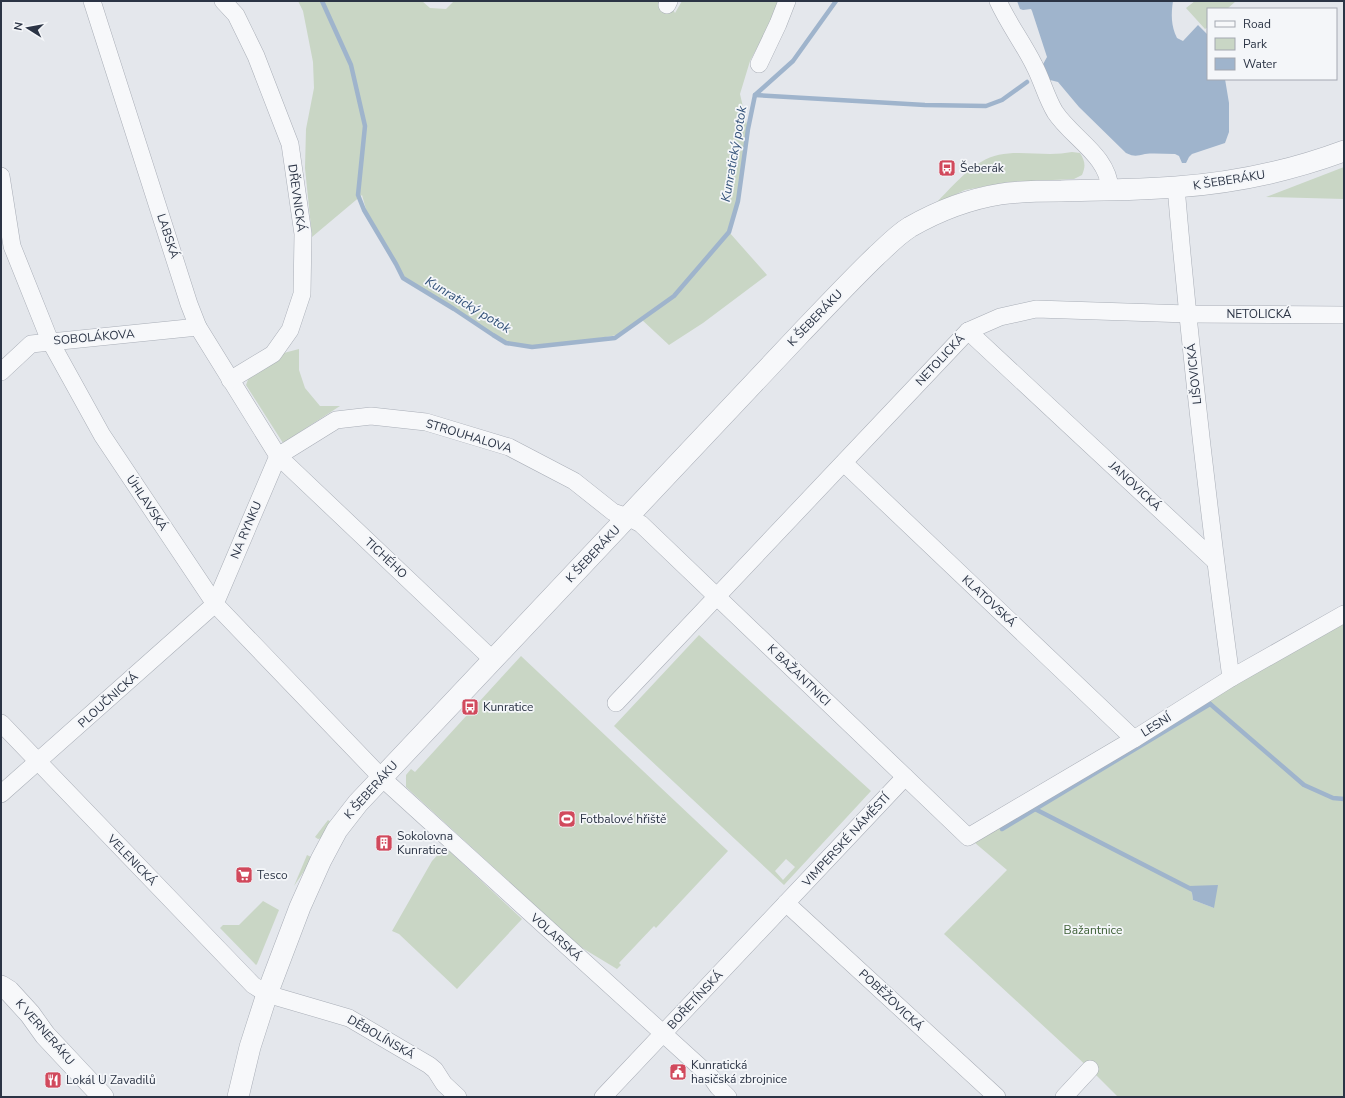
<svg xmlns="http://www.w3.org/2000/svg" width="1345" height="1098" font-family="'Nunito Sans',sans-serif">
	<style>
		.green { fill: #c9d6c5; fill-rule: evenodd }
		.water { fill: #9fb4cc }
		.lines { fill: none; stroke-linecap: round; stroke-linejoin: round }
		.stream { stroke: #9fb4cc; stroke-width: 4.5 }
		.minor-casing { stroke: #a9aeb7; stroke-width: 18 }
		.tertiary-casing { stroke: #a9aeb7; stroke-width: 22 }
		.minor { stroke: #f7f8fa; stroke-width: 17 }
		.tertiary { stroke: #f7f8fa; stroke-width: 21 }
		.labels { text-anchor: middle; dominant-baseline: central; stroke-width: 3.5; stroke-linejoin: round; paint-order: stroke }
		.poi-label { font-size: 12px; fill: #2b3445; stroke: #f4f6f9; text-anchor: start }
		.street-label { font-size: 12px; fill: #2b3445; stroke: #f4f6f9 }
		.park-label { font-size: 12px; fill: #3f6138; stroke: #f4f6f9 }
		.water-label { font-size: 13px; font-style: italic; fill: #34537a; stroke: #f4f6f9 }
	</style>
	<rect width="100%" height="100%" fill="#e4e7ec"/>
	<g class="green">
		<polygon points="298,1 422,1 430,8 446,9 454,1 668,1 675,13 682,1 782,1 750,61 740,94 748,129 738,201 729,232 767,275 703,323 669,345 641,319 618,335 574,342 532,347 507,342 403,278 367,213 362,195 312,237 305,168 306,129 314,88 313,62 303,11"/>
		<polygon points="1195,1 1236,1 1227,9 1208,9 1208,27 1205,29 1186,8"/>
		<path d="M1072 152 1080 153C1085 161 1086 166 1082 175L1074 179 1009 182 965 190 935 204C948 191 965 171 981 162 1002 149 1027 154 1050 154 1058 154 1065 153 1072 152Z"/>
		<polygon points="1344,167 1344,199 1266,197"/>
		<polygon points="299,349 299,370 305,388 320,406 340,406 283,443 246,385 250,374 280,354"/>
		<path d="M1344 620V1097H1118L1090 1069 944 934 1007 870 968 837ZM1188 886 1214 908 1193 900 1192 893Z"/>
		<path d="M699 635 871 791 784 885 614 726ZM786 859 795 867 783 880 775 871Z"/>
		<polygon points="521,656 728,851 656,928 654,926 619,963 621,965 617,969 579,946 406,787 406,775 411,769 415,772"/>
		<polygon points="328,820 332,823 323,838 318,839 315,837"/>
		<polygon points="445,847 522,919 457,989 399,934 392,931 432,861"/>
		<polygon points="307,855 313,858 294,886"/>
		<polygon points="263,901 279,910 257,964 256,965 220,928 223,925 239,925"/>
	</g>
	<g class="water">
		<path d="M1017 1H1173C1171 14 1171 26 1177 38L1183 41 1198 25 1208 35V79H1225L1229 103V132L1225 143 1192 154 1189 157 1186 163H1182L1179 156 1175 154C1165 154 1154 153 1145 154 1136 156 1135 157 1126 153L1079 107 1058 82 1050 80 1042 66 1047 57 1032 11 1031 9 1023 10 1020 9Z"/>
		<polygon points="1218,885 1214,908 1193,900 1192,893 1188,886"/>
	</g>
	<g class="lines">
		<g class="stream">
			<polyline points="322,1 351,65 365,126 358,195 364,210 396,264 403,278 454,309 493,335 506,343 532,347 615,338 674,296 729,232 738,201 748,129 755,95 793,61 836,1"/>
			<polyline points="755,95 925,105 986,106 1002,100 1027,82"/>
			<polyline points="1209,703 1304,785 1333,798 1344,799"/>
			<polyline points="1035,809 1191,889"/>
			<polyline points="1002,829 1210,704"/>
		</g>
		<g class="minor-casing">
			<g id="minor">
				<polyline points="92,1 189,304 198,327 278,456 493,660"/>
				<polyline points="223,1 236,15 256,56 290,144 303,234 302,294 290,330 273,354 230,380"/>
				<path d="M998 1C1008 23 1023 43 1034 65 1042 80 1046 97 1055 112 1072 138 1108 155 1110 189"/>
				<polyline points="667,5 669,1"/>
				<polyline points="759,64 778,24 787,1"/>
				<polyline points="1,176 12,246 50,341 102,435 215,604 382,778 711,1077 718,1087 728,1097"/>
				<path d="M1176 187C1190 351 1209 515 1231 678"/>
				<polyline points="968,331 1215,561"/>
				<polyline points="1,372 31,344 198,327"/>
				<polyline points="278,456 336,420 371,416 426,422 509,447 574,481 613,512 628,517 641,524 968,837 1134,739 1231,678 1344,614"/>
				<polyline points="844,463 1134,739"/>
				<polyline points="616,703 968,331 1000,317 1036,309 1188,314 1344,315"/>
				<polyline points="1,723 253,985 267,994 349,1018 429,1065 435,1070 444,1084 458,1097"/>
				<polyline points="1,794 215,604 278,456"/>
				<polyline points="786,903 997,1097"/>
				<polyline points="603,1097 905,777"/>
				<polyline points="1064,1097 1090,1069"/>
			</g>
		</g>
		<g class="tertiary-casing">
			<g id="tertiary">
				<polyline points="1,986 9,991 30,1014 45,1035 103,1097"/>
				<path d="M238 1097 250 1047 267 994 300 907 321 860 337 830 358 803 800 334C825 308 850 281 876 256 887 246 897 235 910 227 938 211 969 199 1001 194 1021 191 1041 191 1061 191 1099 190 1138 190 1176 187 1234 183 1290 171 1344 151"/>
			</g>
		</g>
		<use href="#minor" class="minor"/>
		<use href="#tertiary" class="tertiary"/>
	</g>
	<defs>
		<g id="bus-square" transform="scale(0.9)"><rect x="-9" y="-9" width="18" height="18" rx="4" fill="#d1495c" stroke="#f4f6f9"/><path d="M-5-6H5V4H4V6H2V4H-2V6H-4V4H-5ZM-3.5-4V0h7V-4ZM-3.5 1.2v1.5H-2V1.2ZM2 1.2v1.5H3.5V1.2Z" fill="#fff"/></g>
		<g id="stadium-square" transform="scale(0.9)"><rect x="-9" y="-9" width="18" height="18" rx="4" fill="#d1495c" stroke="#f4f6f9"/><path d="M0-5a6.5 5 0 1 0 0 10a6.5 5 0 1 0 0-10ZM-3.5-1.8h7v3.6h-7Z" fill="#fff"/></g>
		<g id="building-square" transform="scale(0.9)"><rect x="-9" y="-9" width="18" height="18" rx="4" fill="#d1495c" stroke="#f4f6f9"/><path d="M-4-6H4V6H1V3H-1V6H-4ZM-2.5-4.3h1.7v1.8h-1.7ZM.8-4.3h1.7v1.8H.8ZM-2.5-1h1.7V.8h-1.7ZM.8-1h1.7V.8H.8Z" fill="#fff"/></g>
		<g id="supermarket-square" transform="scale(0.9)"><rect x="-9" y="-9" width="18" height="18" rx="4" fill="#d1495c" stroke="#f4f6f9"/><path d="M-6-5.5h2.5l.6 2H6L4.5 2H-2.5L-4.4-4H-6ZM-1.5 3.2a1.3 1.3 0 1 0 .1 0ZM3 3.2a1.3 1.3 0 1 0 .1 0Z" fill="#fff"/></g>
		<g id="civic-square" transform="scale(0.9)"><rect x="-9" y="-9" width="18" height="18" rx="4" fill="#d1495c" stroke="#f4f6f9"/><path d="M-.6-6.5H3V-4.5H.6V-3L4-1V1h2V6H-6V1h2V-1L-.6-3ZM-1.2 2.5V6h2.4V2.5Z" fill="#fff"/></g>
		<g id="restaurant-square" transform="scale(0.9)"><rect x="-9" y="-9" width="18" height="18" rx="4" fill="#d1495c" stroke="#f4f6f9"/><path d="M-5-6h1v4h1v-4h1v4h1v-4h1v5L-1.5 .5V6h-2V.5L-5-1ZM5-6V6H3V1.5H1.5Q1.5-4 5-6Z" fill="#fff"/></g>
	</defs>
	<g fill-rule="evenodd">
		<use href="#bus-square" x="947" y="168"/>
		<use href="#bus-square" x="470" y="707"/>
		<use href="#stadium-square" x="567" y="819"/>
		<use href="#building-square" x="384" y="843"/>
		<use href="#supermarket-square" x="244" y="875"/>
		<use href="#civic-square" x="678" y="1072"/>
		<use href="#restaurant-square" x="53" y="1080"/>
	</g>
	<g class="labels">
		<g class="poi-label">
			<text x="960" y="168">Šeberák</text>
			<text x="483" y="707">Kunratice</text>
			<text x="580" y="819">Fotbalové hřiště</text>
			<text x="397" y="836">Sokolovna<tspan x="397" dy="14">Kunratice</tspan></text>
			<text x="257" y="875">Tesco</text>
			<text x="691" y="1065">Kunratická<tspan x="691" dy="14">hasičská zbrojnice</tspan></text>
			<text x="66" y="1080">Lokál U Zavadilů</text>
		</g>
		<g class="street-label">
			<text transform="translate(1229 180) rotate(-9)">K ŠEBERÁKU</text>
			<text transform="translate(297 198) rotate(82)">DŘEVNICKÁ</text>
			<text transform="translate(168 236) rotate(72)">LABSKÁ</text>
			<text x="1259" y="314">NETOLICKÁ</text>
			<text transform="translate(815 318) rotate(-46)">K ŠEBERÁKU</text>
			<text transform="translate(94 337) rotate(-5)">SOBOLÁKOVA</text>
			<text transform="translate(940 360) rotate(-47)">NETOLICKÁ</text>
			<text transform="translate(1194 374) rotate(-96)">LIŠOVICKÁ</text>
			<text transform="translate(469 436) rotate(17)">STROUHALOVA</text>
			<text transform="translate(1135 486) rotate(43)">JANOVICKÁ</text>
			<text transform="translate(147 503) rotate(56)">ÚHLAVSKÁ</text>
			<text transform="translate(246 530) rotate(-67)">NA RYNKU</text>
			<text transform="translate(593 554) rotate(-47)">K ŠEBERÁKU</text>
			<text transform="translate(386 558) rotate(43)">TICHÉHO</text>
			<text transform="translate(989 601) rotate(43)">KLATOVSKÁ</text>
			<text transform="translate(799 675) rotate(44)">K BAŽANTNICI</text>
			<text transform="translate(108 700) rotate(-42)">PLOUČNICKÁ</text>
			<text transform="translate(1156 725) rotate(-32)">LESNÍ</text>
			<text transform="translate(371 790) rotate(-48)">K ŠEBERÁKU</text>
			<text transform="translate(846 840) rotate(-47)">VIMPERSKÉ NÁMĚSTÍ</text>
			<text transform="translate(132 860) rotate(46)">VELENICKÁ</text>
			<text transform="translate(556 937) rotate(42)">VOLARSKÁ</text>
			<text transform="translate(695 1000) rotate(-47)">BOŘETÍNSKÁ</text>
			<text transform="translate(891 1000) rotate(43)">POBĚŽOVICKÁ</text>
			<text transform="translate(45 1032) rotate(49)">K VERNERÁKU</text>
			<text transform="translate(381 1037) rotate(30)">DĚBOLÍNSKÁ</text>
		</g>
		<g class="park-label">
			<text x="1093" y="930">Bažantnice</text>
		</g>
		<g class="water-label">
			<text transform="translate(734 154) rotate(-80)">Kunratický potok</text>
			<text transform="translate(468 305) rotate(31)">Kunratický potok</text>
		</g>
	</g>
	<rect width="1345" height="1098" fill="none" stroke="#2b3445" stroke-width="4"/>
	<rect x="1207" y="8" width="130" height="72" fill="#f4f6f9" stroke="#a4a8b1"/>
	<rect x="1215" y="21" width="20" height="6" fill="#f7f8fa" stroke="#a4a8b1"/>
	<text x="1243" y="28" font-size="12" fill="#2b3445">Road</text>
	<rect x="1215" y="38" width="20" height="12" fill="#c9d6c5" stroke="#a4a8b1"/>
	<text x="1243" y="48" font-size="12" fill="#2b3445">Park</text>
	<rect x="1215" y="58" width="20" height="12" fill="#9fb4cc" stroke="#a4a8b1"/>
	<text x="1243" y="68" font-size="12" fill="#2b3445">Water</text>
	<g transform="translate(28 28) rotate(281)" stroke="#f4f6f9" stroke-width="3" paint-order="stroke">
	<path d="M0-3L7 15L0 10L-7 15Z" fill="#2b3445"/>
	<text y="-6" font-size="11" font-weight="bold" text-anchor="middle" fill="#2b3445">N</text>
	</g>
</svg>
